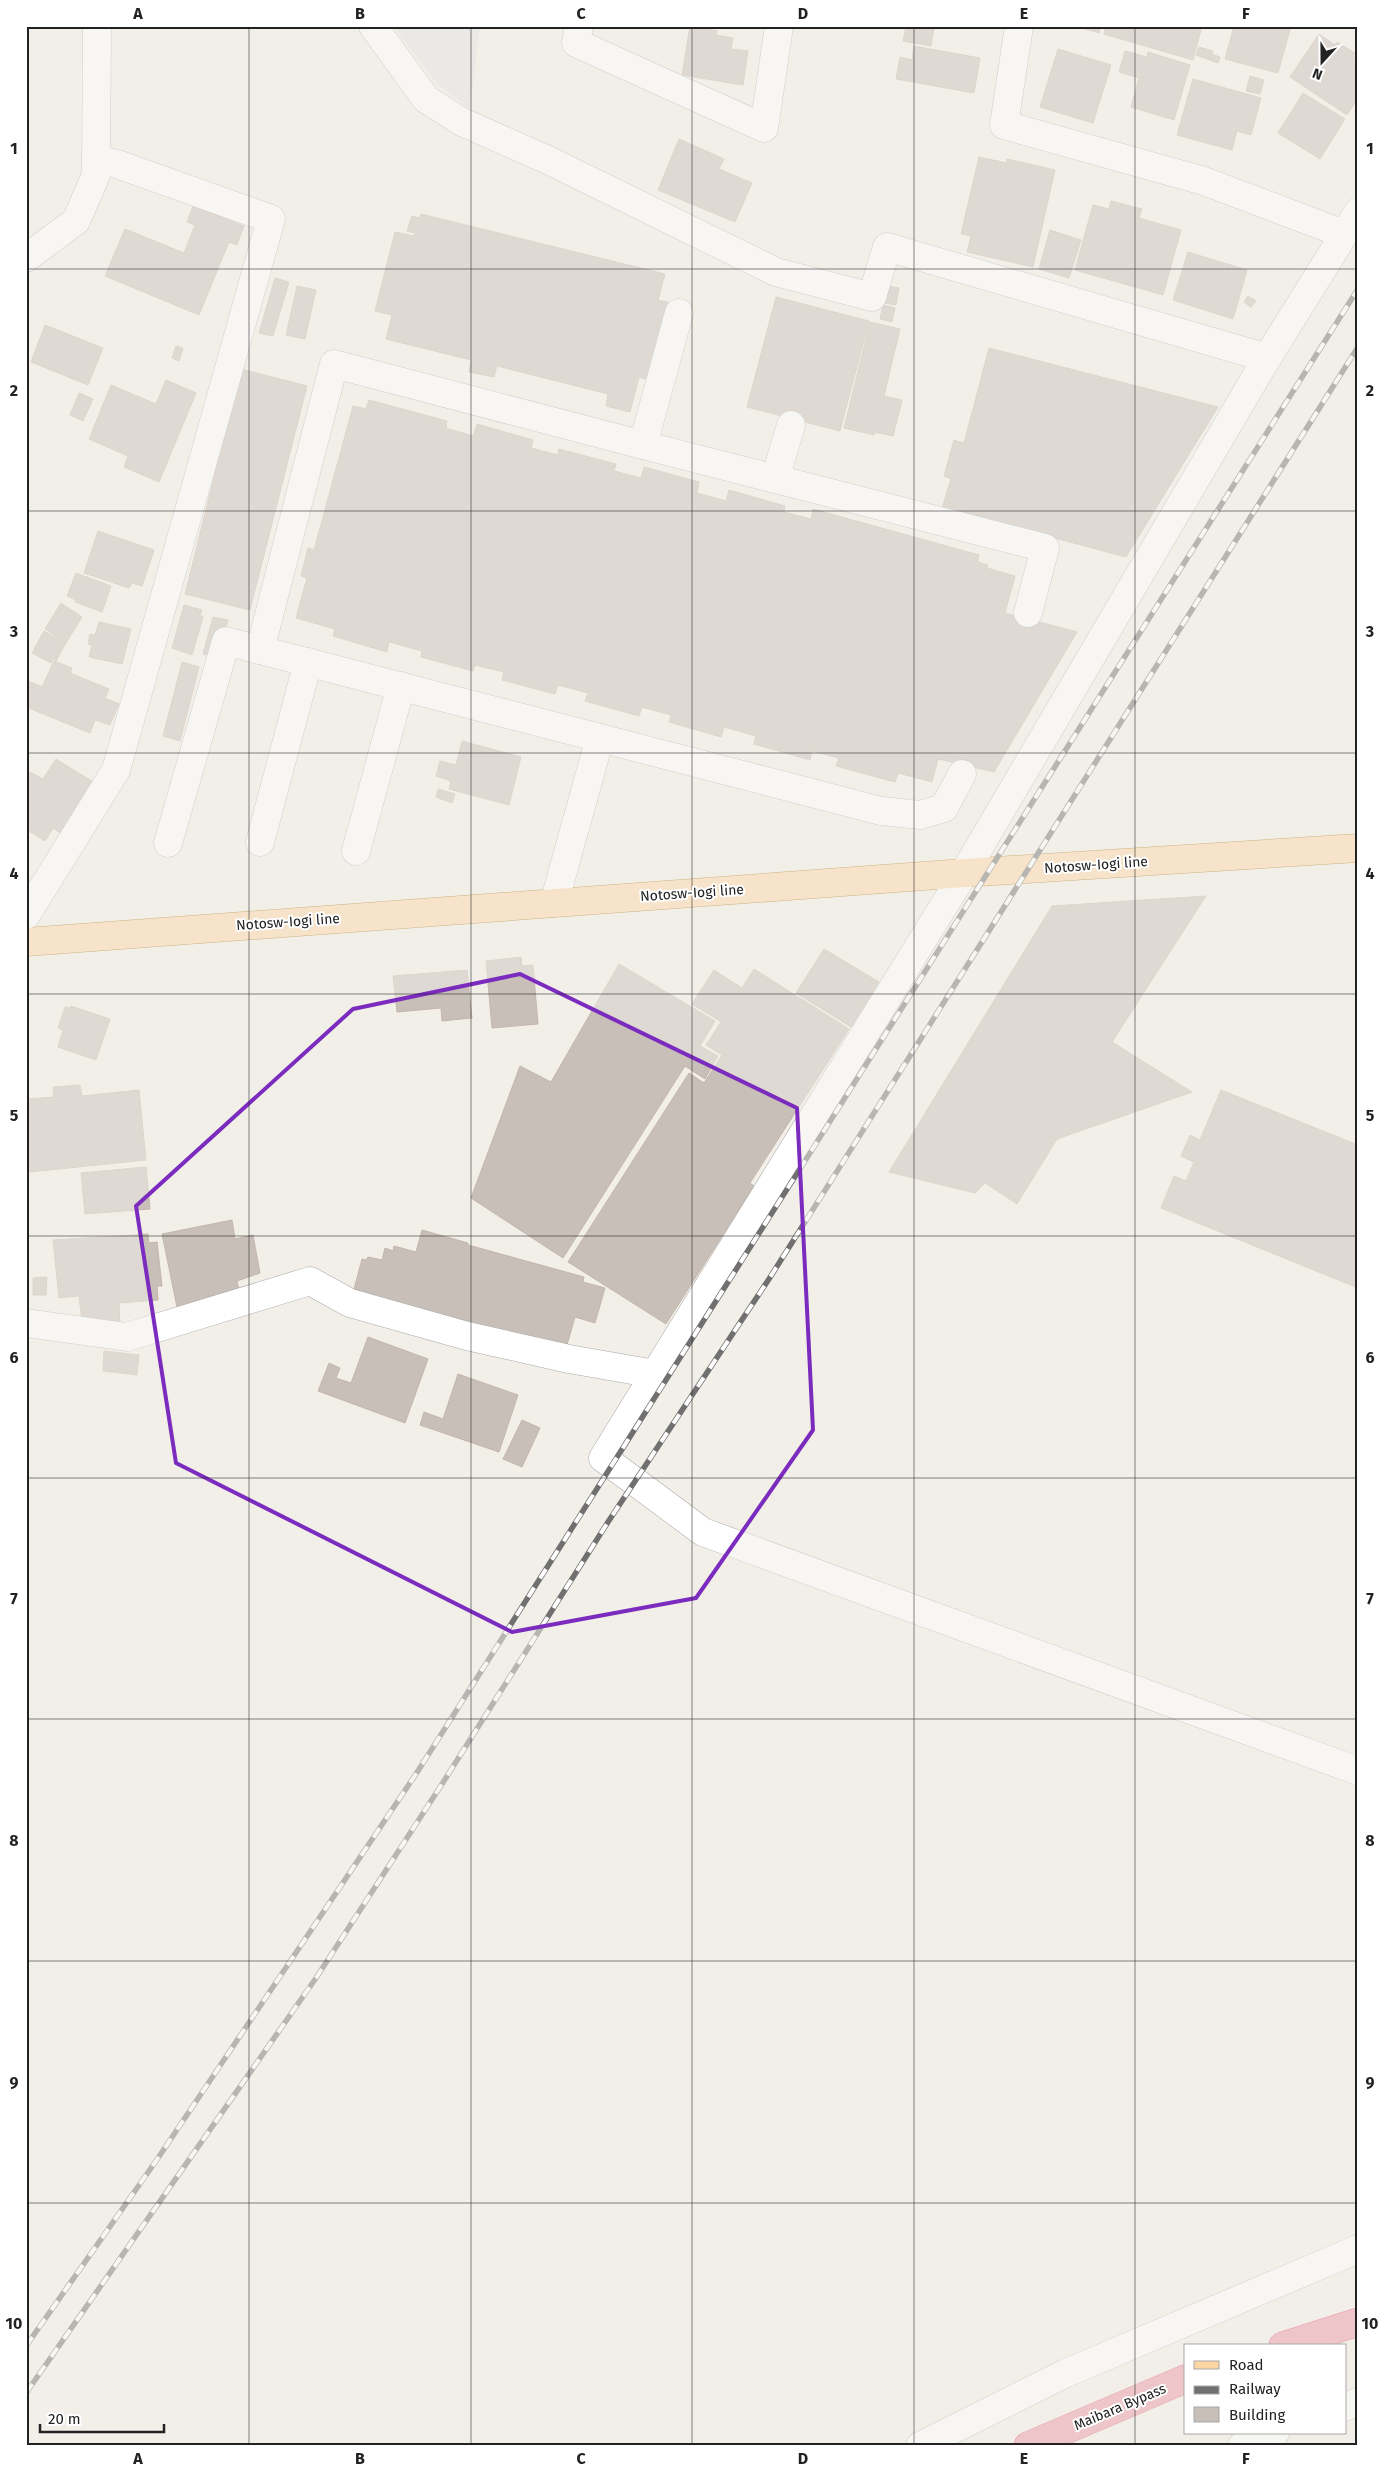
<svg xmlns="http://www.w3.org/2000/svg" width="1384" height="2472" font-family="'Fira Sans',sans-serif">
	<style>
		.parking { fill: #e2e2e2 }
		.building { fill: #c7bfb8; stroke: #c4b6ab }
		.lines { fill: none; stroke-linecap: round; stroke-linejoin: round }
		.minor-casing { stroke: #a9a9a9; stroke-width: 29 }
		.major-casing { stroke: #a06b00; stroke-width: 29 }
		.highway-casing { stroke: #dc2a67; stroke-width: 29 }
		.minor { stroke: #fff; stroke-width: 28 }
		.major { stroke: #fcd6a4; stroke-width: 28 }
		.highway { stroke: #e892a2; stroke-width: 28 }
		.rail-casing { stroke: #707070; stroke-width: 5.5 }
		.rail { stroke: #fff; stroke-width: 4; stroke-dasharray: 11; stroke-linecap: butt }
		.marked { fill: none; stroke: #7b2cbf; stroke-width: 4; stroke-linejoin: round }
		.grid { fill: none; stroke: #222; stroke-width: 1; stroke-opacity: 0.55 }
		.labels { text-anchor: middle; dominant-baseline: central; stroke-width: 4; stroke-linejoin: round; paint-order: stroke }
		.street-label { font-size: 14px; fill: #222; stroke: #fff }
		.neatline { fill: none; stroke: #222; stroke-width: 2 }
		.grid-label { font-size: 16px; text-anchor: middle; font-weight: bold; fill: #222 }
	</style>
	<rect width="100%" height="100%" fill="#f2efe9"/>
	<polygon class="parking" points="393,26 480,26 470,109 437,84"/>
	<g class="building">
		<polygon points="690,26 717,31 716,35 733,38 731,49 748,51 743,85 682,75"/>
		<polygon points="906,26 934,27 931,46 903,41"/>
		<polygon points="1076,26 1101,26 1099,33"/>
		<polygon points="1106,26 1202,26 1193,60 1104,34"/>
		<polygon points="1234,26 1291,26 1278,73 1225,59"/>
		<polygon points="1319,34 1335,45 1337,42 1355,53 1353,56 1358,60 1358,98 1347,115 1290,77"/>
		<polygon points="914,46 980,58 974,93 896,79 900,57 912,60"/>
		<polygon points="1199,47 1213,51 1212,54 1220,57 1218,63 1196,55"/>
		<polygon points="1058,49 1111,65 1093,123 1040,107"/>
		<polygon points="1125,51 1147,57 1148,52 1190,65 1174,120 1131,107 1139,78 1119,72"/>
		<polygon points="1250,76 1264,80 1260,94 1246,91"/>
		<polygon points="1193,79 1261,98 1251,135 1237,131 1232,150 1177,135"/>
		<polygon points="1303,93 1345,119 1320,159 1278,133"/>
		<polygon points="679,139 724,159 719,169 752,183 735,222 658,190"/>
		<polygon points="979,157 1007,163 1007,159 1055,170 1033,267 967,252 971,236 961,234"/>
		<polygon points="1111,201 1142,209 1139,218 1181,230 1163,295 1075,270 1093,205 1109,209"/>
		<polygon points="193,206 244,226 237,245 229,242 199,315 105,276 125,229 184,253 195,225 187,222"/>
		<polygon points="421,214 665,274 658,300 675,304 656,382 639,377 630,412 606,406 608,394 497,366 494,377 469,372 471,360 386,339 392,315 375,311 395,232 414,236 415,233 407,231 412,216 420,218"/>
		<polygon points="1050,230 1081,240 1069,278 1039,269"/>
		<polygon points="1188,252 1247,270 1233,319 1173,300"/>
		<polygon points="275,278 289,282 273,336 259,333"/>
		<polygon points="297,286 316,290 305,339 286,335"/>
		<polygon points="888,286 899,288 896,305 884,303"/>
		<polygon points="1248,296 1256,301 1251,307 1244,302"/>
		<polygon points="776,297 869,321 840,431 747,407"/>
		<polygon points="883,305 895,308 892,322 880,319"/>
		<polygon points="870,322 900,329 884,396 902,400 893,436 875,432 874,435 844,428"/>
		<polygon points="45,325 103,348 88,385 31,362"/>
		<polygon points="176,346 183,348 179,361 172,358"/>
		<polygon points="989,348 1218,407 1126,557 942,508 951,479 944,476 954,440 964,443"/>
		<polygon points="241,369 307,386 250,610 185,594"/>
		<polygon points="166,380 196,393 159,482 124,467 128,456 89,439 111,385 156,404"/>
		<polygon points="79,393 93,399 83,421 70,415"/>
		<polygon points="369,400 447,421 446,428 473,436 477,424 533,440 531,448 558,455 559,449 616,464 614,471 641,478 644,467 699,482 697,493 726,501 729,490 785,506 784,512 811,519 813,509 979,555 978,562 988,565 987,568 1015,576 1005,613 1077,632 994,772 938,759 932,782 898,773 895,782 836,766 839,758 812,751 810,760 754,744 756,736 724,727 721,737 669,722 671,715 642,707 639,716 585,701 588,693 558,685 555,694 502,680 504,672 475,665 473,671 421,657 422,651 389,642 387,652 333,636 335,629 296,618 307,578 301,576 308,548 314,550 353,406 366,409"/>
		<polygon points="98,531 154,550 142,586 132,583 129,588 84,573"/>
		<polygon points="76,573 111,586 102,612 75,602 76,600 67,596"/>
		<polygon points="61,603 82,617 66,643 45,629"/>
		<polygon points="184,605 202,610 200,616 203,617 192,655 172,648"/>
		<polygon points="213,617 228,620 218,658 203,654"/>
		<polygon points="99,622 131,629 122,664 89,657 92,645 88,644 90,634 95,635"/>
		<polygon points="44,631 66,643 56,661 53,659 51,663 32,653"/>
		<polygon points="54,661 72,668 70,673 109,689 105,698 119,704 110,725 95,720 90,733 26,707 26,680 42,687"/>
		<polygon points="182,662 199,667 180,741 163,736"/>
		<polygon points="462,741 521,757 509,805 449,789 451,781 436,776 440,761 456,765"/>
		<polygon points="56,759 95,783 62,834 53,828 45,841 26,829 26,770 43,779"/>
		<polygon points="438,789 455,794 452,803 436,797"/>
		<polygon points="1206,896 1112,1042 1192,1092 1057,1139 1017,1204 985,1183 975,1193 889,1172 1052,906"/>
		<polygon points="824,949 879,982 851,1027 796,993"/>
		<polygon points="521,957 522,966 533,965 538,1024 492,1028 486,961"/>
		<polygon points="619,964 715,1021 700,1046 718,1056 705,1079 685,1066 563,1258 471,1198 520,1066 551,1082"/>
		<polygon points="754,969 849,1029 750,1183 754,1186 666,1324 568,1262 689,1073 704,1083 722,1055 706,1045 721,1022 692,1004 714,970 742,988"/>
		<polygon points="467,970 472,1018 442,1021 441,1008 397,1012 393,976"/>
		<polygon points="71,1006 110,1019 96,1060 58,1047 63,1030 58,1028 65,1007 70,1008"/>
		<polygon points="80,1085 82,1096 139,1090 146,1160 29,1172 26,1146 28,1099 54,1097 53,1087"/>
		<polygon points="1221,1090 1358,1145 1358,1288 1161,1208 1174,1176 1186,1181 1194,1162 1181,1156 1190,1135 1200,1140"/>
		<polygon points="146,1167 150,1209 85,1214 81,1173"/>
		<polygon points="232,1220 235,1239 253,1235 260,1273 237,1281 240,1294 178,1312 162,1234"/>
		<polygon points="422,1230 468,1243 468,1245 584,1277 583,1282 605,1288 595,1323 575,1317 565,1352 353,1293 362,1259 366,1260 368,1257 382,1260 385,1248 393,1251 394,1246 416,1252"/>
		<polygon points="148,1234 149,1243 157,1242 162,1286 157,1286 158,1300 119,1303 120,1326 82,1322 79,1296 59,1298 53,1240"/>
		<polygon points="47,1277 46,1295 33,1295 33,1278"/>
		<polygon points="368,1337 428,1359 405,1423 318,1391 329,1363 340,1368 336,1378 351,1383"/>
		<polygon points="104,1351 139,1355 137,1375 103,1371"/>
		<polygon points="458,1374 518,1395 499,1452 420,1425 424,1412 443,1419"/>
		<polygon points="522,1420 540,1428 522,1467 503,1459"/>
	</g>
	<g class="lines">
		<g class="minor-casing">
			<g id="minor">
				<polyline points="373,26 426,99 462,122 548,160 776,272 872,297 887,247 1267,358"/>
				<polyline points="579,26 576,43 764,128 779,26"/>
				<polyline points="1019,26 1004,125 1204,181 1344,234"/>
				<polyline points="1358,212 1267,358 964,873 603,1458 703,1532 1358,1771"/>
				<polyline points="26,258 76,221 96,175 97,26"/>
				<polyline points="643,445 1045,548 1028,613"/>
				<polyline points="775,479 791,425"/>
				<polyline points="600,738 260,650 334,364 643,445 679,313"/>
				<polyline points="260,842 308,662"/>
				<polyline points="168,843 226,641 260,650"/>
				<polyline points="356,851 401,686"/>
				<polyline points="554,903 600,738 881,811 920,815 944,808 962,774"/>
				<polyline points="26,915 116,770 271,219 117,164 96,159"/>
				<polyline points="26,1323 127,1337 310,1281 350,1303 467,1336 569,1359 655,1374"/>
				<polyline points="1345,2407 1358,2402"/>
				<polyline points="920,2446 1064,2374 1358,2249"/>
				<polyline points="1242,2446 1275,2433"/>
			</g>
		</g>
		<g class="major-casing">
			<polyline id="major" points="26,942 964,873 1358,848"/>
		</g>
		<g class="highway-casing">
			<g id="highway">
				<polyline points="1283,2346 1358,2322"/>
				<polyline points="1028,2446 1185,2379"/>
			</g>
		</g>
		<use href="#minor" class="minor"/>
		<use href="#major" class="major"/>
		<use href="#highway" class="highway"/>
		<g class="rail-casing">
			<g id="rail">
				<polyline points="26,2346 156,2161 416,1774 1358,289"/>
				<polyline points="26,2393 316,1978 442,1784 608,1522 769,1279 1358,347"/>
			</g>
		</g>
		<use href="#rail" class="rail"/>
	</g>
	<path d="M0 0H1384V2472H0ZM520 974 797 1108 813 1430 696 1598 512 1632 176 1463 136 1206 353 1009Z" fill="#f2efe9" fill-opacity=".55" fill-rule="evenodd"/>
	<path class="marked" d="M520 974 797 1108 813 1430 696 1598 512 1632 176 1463 136 1206 353 1009Z"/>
	<path class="grid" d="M249 26V2446M471 26V2446M692 26V2446M914 26V2446M1135 26V2446M26 269H1358M26 511H1358M26 753H1358M26 994H1358M26 1236H1358M26 1478H1358M26 1719H1358M26 1961H1358M26 2203H1358"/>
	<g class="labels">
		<g class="street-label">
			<text transform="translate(1096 865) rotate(-4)">Notosw-Iogi line</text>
			<text transform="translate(692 893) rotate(-4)">Notosw-Iogi line</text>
			<text transform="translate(288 922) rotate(-4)">Notosw-Iogi line</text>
			<text transform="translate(1120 2407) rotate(-23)">Maibara Bypass</text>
		</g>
	</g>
	<rect width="1384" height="2472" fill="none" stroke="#ffffff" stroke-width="55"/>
	<rect x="1184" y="2344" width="162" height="90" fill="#ffffff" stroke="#a7a7a7"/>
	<rect x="1194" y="2361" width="25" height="8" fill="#fcd6a4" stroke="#a7a7a7"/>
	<text x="1229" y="2370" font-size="15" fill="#222222">Road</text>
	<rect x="1194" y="2386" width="25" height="8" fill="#707070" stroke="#a7a7a7"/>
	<text x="1229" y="2394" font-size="15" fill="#222222">Railway</text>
	<rect x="1194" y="2407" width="25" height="15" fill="#c7bfb8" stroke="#a7a7a7"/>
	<text x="1229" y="2420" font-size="15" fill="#222222">Building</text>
	<g transform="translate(1322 62) rotate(201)" stroke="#ffffff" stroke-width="4" paint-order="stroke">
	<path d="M0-4L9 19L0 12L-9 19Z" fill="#222222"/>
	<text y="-8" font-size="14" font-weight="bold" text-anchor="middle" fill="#222222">N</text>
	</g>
	<path d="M40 2424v8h124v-8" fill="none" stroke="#222222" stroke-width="2.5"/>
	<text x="48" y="2424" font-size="15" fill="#222222" stroke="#ffffff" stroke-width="4" paint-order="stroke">20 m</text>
	<rect x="28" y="28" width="1328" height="2416" class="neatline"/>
	<g class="grid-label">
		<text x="138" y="19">A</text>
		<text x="360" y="19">B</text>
		<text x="581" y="19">C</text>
		<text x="803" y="19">D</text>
		<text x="1024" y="19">E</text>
		<text x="1246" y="19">F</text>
		<text x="14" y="154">1</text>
		<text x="1370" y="154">1</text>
		<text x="14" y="396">2</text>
		<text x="1370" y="396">2</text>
		<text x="14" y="637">3</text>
		<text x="1370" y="637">3</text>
		<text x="14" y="879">4</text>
		<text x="1370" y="879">4</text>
		<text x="14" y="1121">5</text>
		<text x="1370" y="1121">5</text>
		<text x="14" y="1363">6</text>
		<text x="1370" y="1363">6</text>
		<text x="14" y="1604">7</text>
		<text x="1370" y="1604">7</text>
		<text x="14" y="1846">8</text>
		<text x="1370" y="1846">8</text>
		<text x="14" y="2088">9</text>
		<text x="1370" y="2088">9</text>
		<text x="14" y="2329">10</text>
		<text x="1370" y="2329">10</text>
		<text x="138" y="2464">A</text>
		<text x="360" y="2464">B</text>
		<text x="581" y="2464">C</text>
		<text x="803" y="2464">D</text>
		<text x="1024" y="2464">E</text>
		<text x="1246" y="2464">F</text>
	</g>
</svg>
